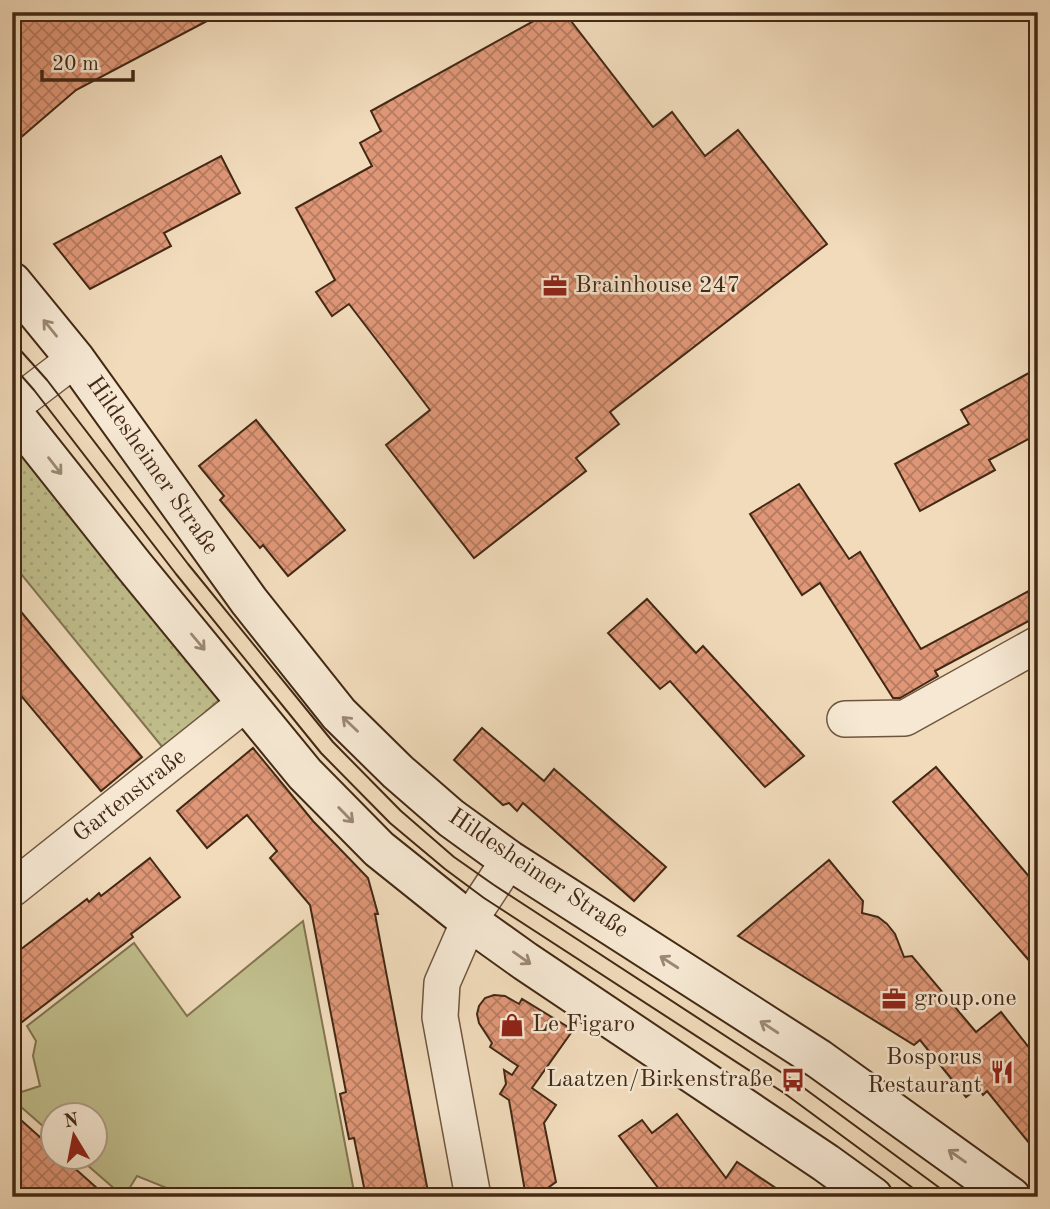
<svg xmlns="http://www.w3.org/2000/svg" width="1050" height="1209" font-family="'Old Standard TT',serif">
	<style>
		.grass { fill: url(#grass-dots); stroke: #827450; stroke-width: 2 }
		.garden { fill: #c0be8c; stroke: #827450; stroke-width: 2 }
		.building { fill: url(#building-cross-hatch); stroke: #432915; stroke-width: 2 }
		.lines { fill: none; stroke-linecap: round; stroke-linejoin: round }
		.minor-casing { stroke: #6e563e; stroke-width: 38 }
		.secondary-casing { stroke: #432915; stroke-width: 42 }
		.minor { stroke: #f6e8d3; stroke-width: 35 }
		.secondary { stroke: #f6e8d3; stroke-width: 38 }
		.tram { stroke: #432915; stroke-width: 2 }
		.oneway { stroke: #9c8874 }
		.labels { text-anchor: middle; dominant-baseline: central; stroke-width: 5; stroke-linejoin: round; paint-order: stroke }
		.poi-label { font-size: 24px; fill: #432915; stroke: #f6e8d3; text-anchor: start }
		.street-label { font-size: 24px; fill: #432915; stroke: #f6e8d3 }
	</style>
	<defs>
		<pattern id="grass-dots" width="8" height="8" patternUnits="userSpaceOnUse" patternTransform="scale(1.75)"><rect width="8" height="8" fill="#c0be8c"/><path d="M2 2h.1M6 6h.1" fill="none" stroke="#a6a378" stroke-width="1.8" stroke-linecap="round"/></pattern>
		<pattern id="building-cross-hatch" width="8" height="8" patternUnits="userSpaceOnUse" patternTransform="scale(1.75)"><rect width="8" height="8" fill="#df9777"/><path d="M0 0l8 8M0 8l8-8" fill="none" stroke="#b67b60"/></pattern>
	</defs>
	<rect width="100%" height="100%" fill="#f1dbbb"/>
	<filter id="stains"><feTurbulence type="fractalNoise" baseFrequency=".00286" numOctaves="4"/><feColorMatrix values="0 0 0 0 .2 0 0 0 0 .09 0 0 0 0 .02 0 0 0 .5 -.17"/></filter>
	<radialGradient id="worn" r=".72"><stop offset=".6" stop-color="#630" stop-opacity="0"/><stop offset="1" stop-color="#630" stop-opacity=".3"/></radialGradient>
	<polygon class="grass" points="12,424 228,692 164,749 12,563"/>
	<polygon class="garden" points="303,921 355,1197 176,1197 177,1192 137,1176 124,1197 78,1157 94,1156 94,1114 52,1114 52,1134 12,1099 12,1095 40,1086 33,1056 36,1041 27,1026 134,943 187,1016"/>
	<g class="building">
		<polygon points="12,12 224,12 76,90 12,145"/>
		<polygon points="550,12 564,12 653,127 672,112 705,156 738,130 827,244 610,412 619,424 576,458 586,471 474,558 386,445 430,410 349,304 332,316 316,292 335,280 296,208 372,166 360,143 381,131 371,111"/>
		<polygon points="221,156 240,193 164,233 171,246 90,289 54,244"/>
		<polygon points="1038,368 1038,434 989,460 995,470 920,511 895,464 969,424 961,410"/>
		<polygon points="256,420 345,530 288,576 263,545 260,548 220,500 224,496 199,466"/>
		<polygon points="799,484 849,559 860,552 921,649 1038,586 1038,616 935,671 938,676 900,698 893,698 820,583 802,595 750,514"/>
		<polygon points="647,599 696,653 703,646 804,756 765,787 670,681 660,689 608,633"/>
		<polygon points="12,601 142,757 101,791 12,685"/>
		<polygon points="482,728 544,781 554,769 666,867 634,901 523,803 517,811 509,803 503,805 454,760"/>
		<polygon points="253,748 313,821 368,878 378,914 375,914 429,1197 366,1197 354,1138 349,1139 340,1094 346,1092 310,905 270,858 277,851 247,815 207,848 177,811"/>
		<polygon points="936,767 1038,887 1038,971 893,802"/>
		<polygon points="150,858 180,897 131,934 133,937 22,1022 12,1009 12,956 87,899 89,902 99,893 101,896"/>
		<polygon points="829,860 863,901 862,913 878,917 887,924 895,934 904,957 912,956 976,1032 1001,1012 1038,1059 1038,1154 987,1091 983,1095 978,1088 966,1097 920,1040 914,1045 738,936"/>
		<polygon points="494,995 505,996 519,1004 522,999 573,1030 532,1088 556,1105 544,1123 556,1182 535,1197 526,1197 509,1100 500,1094 506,1084 504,1070 512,1075 518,1066 490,1047 492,1043 479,1023 477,1014 479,1006 485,998"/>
		<polygon points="12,1112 52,1148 52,1157 62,1157 107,1197 24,1197 12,1187"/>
		<polygon points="677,1114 726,1178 737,1162 789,1197 665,1197 619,1136 642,1120 652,1133"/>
	</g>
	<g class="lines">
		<g class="minor-casing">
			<g id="minor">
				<polyline points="12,407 75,359"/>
				<polyline points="845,719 905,718 1038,644"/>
				<polyline points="12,889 247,702"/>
				<polyline points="473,1197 440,1017 442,983 469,921 509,860"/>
			</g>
		</g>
		<g class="secondary-casing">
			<g id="secondary">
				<polyline points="12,282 75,359 249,601 339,714 398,772 451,818 509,860 819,1059 1011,1197"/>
				<polyline points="12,412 135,567 305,774 379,849 469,921 525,961 826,1163 873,1197"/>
			</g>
		</g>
		<use href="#minor" class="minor"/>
		<use href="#secondary" class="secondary"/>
		<g class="tram">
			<polyline points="12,341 47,380 188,564 333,742 401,811 454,857 494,885 793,1080 952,1197"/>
			<polyline points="12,365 34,390 176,574 321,753 390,823 445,869 484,898 784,1093 925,1197"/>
		</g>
	</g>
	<defs><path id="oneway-shaft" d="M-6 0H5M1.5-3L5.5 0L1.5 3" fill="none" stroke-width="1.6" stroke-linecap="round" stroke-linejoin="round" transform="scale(1.75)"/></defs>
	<g class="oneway">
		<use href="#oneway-shaft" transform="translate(50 328) rotate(-129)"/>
		<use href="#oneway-shaft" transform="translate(55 466) rotate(52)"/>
		<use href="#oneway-shaft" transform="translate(198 642) rotate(50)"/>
		<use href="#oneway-shaft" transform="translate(350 724) rotate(-136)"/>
		<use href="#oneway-shaft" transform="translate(346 815) rotate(46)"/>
		<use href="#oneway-shaft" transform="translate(522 958) rotate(35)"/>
		<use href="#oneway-shaft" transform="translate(669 962) rotate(-147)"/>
		<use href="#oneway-shaft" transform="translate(769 1027) rotate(-147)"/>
		<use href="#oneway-shaft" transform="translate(957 1156) rotate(-145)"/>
	</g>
	<defs>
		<g id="office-bare" transform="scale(1.89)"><path d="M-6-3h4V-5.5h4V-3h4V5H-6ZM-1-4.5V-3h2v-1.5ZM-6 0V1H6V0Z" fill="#8f2418" stroke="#f6e8d3" stroke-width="2.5" paint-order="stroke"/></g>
		<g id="shop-bare" transform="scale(1.89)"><path d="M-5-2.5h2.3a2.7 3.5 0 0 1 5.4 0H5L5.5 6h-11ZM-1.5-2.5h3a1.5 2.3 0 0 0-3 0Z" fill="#8f2418" stroke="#f6e8d3" stroke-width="2.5" paint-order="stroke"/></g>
		<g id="restaurant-bare" transform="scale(1.89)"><path d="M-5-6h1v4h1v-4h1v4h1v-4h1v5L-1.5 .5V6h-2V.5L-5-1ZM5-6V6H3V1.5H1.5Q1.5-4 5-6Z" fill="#8f2418" stroke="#f6e8d3" stroke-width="2.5" paint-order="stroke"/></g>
		<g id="bus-bare" transform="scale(1.89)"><path d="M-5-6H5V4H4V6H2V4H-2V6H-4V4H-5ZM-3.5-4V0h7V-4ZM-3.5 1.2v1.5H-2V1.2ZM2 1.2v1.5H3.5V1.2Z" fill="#8f2418" stroke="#f6e8d3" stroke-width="2.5" paint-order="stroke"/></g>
	</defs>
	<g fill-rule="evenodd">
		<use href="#office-bare" x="555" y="286"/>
		<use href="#office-bare" x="894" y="999"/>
		<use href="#shop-bare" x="512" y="1025"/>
		<use href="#restaurant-bare" x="1002" y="1072"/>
		<use href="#bus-bare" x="793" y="1080"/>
	</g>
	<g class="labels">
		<g class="poi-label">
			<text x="575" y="286">Brainhouse 247</text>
			<text x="914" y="999">group.one</text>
			<text x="532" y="1025">Le Figaro</text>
			<text x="982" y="1058" text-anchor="end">Bosporus<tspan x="982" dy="28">Restaurant</tspan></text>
			<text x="773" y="1080" text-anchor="end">Laatzen/Birkenstraße</text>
		</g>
		<g class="street-label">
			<text transform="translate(152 466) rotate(55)">Hildesheimer Straße</text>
			<text transform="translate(130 796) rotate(-38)">Gartenstraße</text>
			<text transform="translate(538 874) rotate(34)">Hildesheimer Straße</text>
		</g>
	</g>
	<rect width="1050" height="1209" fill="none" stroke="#f1dbbb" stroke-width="42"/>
	<rect x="14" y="14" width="1022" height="1181" fill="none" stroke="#432915" stroke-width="3.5"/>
	<rect x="21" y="21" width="1008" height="1167" fill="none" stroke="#432915" stroke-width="2"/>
	<g transform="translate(74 1136) rotate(350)"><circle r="33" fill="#f6e8d3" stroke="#ae9c87" stroke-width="2"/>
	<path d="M0-5L12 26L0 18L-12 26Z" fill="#8f2418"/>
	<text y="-10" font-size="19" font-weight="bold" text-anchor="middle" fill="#432915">N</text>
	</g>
	<path d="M42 70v10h91v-10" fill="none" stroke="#432915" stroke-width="3.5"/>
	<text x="52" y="70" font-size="21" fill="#432915" stroke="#f6e8d3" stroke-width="5" paint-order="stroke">20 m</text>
	<rect width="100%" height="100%" filter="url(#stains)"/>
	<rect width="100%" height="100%" fill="url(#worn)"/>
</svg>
